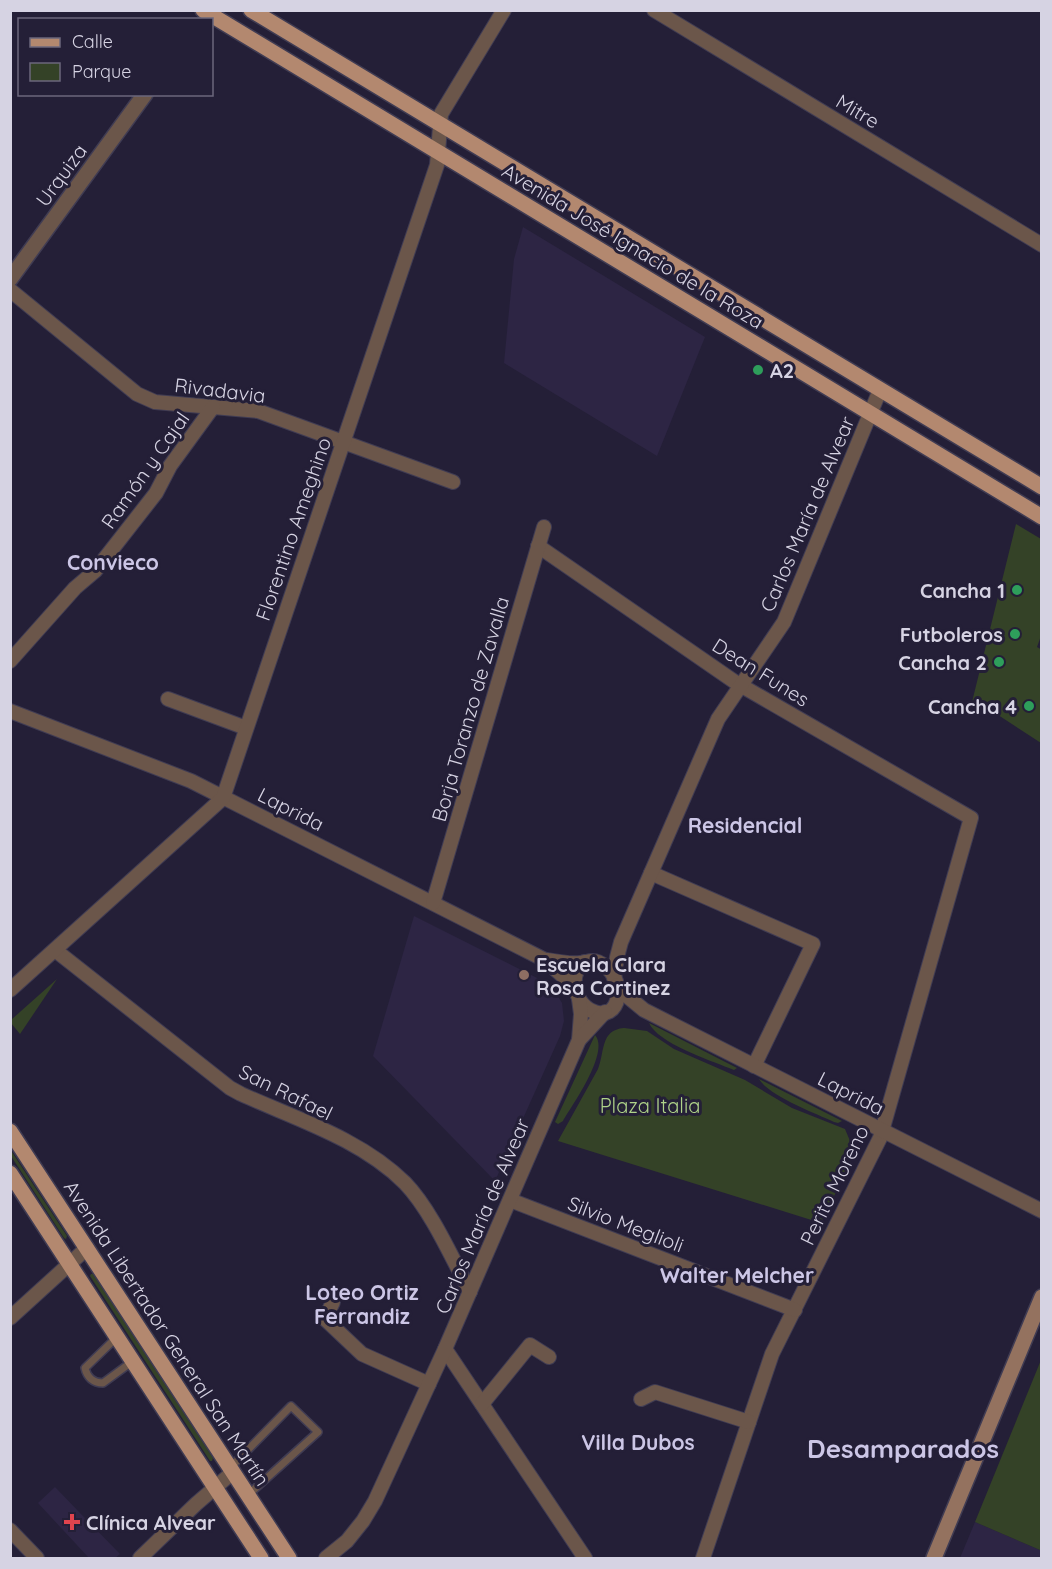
<svg xmlns="http://www.w3.org/2000/svg" width="1052" height="1569" font-family="Quicksand,sans-serif">
	<style>
		.built { fill: #2d2544 }
		.green { fill: #344227 }
		.lines { fill: none; stroke-linecap: round; stroke-linejoin: round }
		.service-casing { stroke: #403c53; stroke-width: 10 }
		.minor-casing { stroke: #403c53; stroke-width: 16 }
		.tertiary-casing { stroke: #403c53; stroke-width: 18 }
		.secondary-casing { stroke: #403c53; stroke-width: 18 }
		.primary-casing { stroke: #403c53; stroke-width: 18 }
		.service { stroke: #6b564a; stroke-width: 7 }
		.minor { stroke: #6b564a; stroke-width: 14 }
		.tertiary { stroke: #6b564a; stroke-width: 15 }
		.secondary { stroke: #94725f; stroke-width: 15 }
		.primary { stroke: #b3886f; stroke-width: 15 }
		.leisure-dot { fill: #2e9e5b; stroke: #241f37; stroke-width: 2 }
		.education-dot { fill: #8d6e63; stroke: #241f37; stroke-width: 2 }
		.health-dot { fill: #e0444e; stroke: #241f37; stroke-width: 2 }
		.labels { text-anchor: middle; dominant-baseline: central; stroke-width: 6; stroke-linejoin: round; paint-order: stroke }
		.street-label { font-size: 20px; fill: #d6d3e3; stroke: #241f37 }
		.poi-label { font-size: 20px; font-weight: bold; fill: #d6d3e3; stroke: #241f37; text-anchor: end }
		.park-label { font-size: 20px; fill: #afd389; stroke: #241f37 }
		.neighbourhood-label { font-size: 21px; font-weight: bold; fill: #ccc6e6; stroke: #241f37 }
		.district-label { font-size: 26px; font-weight: bold; fill: #ccc6e6; stroke: #241f37 }
	</style>
	<rect width="100%" height="100%" fill="#241f37"/>
	<g class="built">
		<polygon points="523,227 705,337 657,456 504,363 514,259"/>
		<polygon points="414,916 545,982 554,990 562,1003 564,1021 560,1036 495,1181 373,1056"/>
		<polygon points="55,1487 80,1513 120,1554 115,1558 89,1558 38,1503"/>
		<polygon points="975,1522 1040,1550 1041,1548 1041,1558 960,1558"/>
	</g>
	<g class="green">
		<polygon points="1016,524 1041,539 1042,633 1037,647 1042,650 1041,743 992,711 989,712 972,702"/>
		<polygon points="57,979 20,1034 11,1023 11,1020"/>
		<path d="M649 1023 737 1068 734 1070 729 1068C709 1060 658 1043 649 1023Z"/>
		<path d="M624 1028 647 1031 674 1049 745 1080 792 1108 845 1129 855 1153 821 1223 558 1141 598 1069C605 1052 600 1030 624 1028Z"/>
		<path d="M595 1035C610 1052 573 1104 563 1121L558 1124 555 1122Z"/>
		<path d="M759 1079 842 1121 838 1123 834 1122C815 1113 769 1096 759 1079Z"/>
		<polygon points="10,1149 67,1236 66,1239 64,1238 11,1156"/>
		<polygon points="91,1274 93,1274 213,1458 212,1461 210,1461 90,1276"/>
		<polygon points="1041,1360 1042,1548 1040,1550 975,1522"/>
	</g>
	<g class="lines">
		<g class="service-casing">
			<g id="service">
				<path d="M117 1337 85 1368C87 1377 93 1383 103 1383L133 1361"/>
				<polyline points="230,1468 291,1406 318,1432 248,1495"/>
			</g>
		</g>
		<g class="minor-casing">
			<g id="minor">
				<polyline points="654,10 1042,245"/>
				<polyline points="10,290 137,394 155,402 258,411 453,482"/>
				<polyline points="538,546 735,682 971,818 880,1138 772,1354 703,1558"/>
				<polyline points="10,661 75,588 95,571 156,493 170,466 213,407"/>
				<polyline points="168,699 246,728"/>
				<polyline points="10,711 191,781 545,960 564,977 577,991"/>
				<polyline points="651,873 813,944 754,1066"/>
				<polyline points="433,903 544,527"/>
				<path d="M55 950 230 1088 241 1094C296 1119 361 1139 405 1183 431 1210 452 1258 470 1292"/>
				<path d="M547 960C558 962 569 964 580 963 586 963 591 959 598 962 629 975 622 1027 590 1010 585 1007 580 1002 578 996 573 984 573 971 584 962"/>
				<polyline points="614,978 617,957 621,942 718,719 784,622 880,390"/>
				<polyline points="617,985 627,996 644,1010 1042,1211"/>
				<polyline points="10,990 223,798 437,165 441,114 504,10"/>
				<polyline points="579,999 581,1014 579,1040"/>
				<polyline points="510,1200 795,1310"/>
				<polyline points="333,1302 325,1319 362,1354 429,1384"/>
				<polyline points="10,1318 87,1248"/>
				<polyline points="445,1349 585,1558"/>
				<polyline points="641,1399 655,1392 749,1422"/>
				<polyline points="482,1404 530,1345 549,1357"/>
				<polyline points="10,1530 37,1558"/>
				<polyline points="140,1558 196,1504 233,1472"/>
				<polyline points="326,1558 347,1541 363,1521 375,1501 445,1349 579,1040 605,1012"/>
			</g>
		</g>
		<g class="tertiary-casing">
			<polyline id="tertiary" points="10,279 145,94"/>
		</g>
		<g class="secondary-casing">
			<polyline id="secondary" points="934,1558 1042,1297"/>
		</g>
		<g class="primary-casing">
			<g id="primary">
				<polyline points="203,10 1042,517"/>
				<polyline points="251,10 1042,487"/>
				<polyline points="10,1131 289,1558"/>
				<polyline points="10,1173 261,1558"/>
			</g>
		</g>
		<use href="#service" class="service"/>
		<use href="#minor" class="minor"/>
		<use href="#tertiary" class="tertiary"/>
		<use href="#secondary" class="secondary"/>
		<use href="#primary" class="primary"/>
	</g>
	<g class="leisure-dot">
		<circle cx="758" cy="370" r="6"/>
		<circle cx="1017" cy="590" r="6"/>
		<circle cx="1015" cy="634" r="6"/>
		<circle cx="999" cy="662" r="6"/>
		<circle cx="1029" cy="706" r="6"/>
	</g>
	<circle class="education-dot" cx="524" cy="975" r="6"/>
	<path class="health-dot" d="M69 1513h6v6h6v6h-6v6h-6v-6h-6v-6h6z"/>
	<g class="labels">
		<g class="street-label">
			<text transform="translate(858 111) rotate(31)">Mitre</text>
			<text transform="translate(61 175) rotate(-54)">Urquiza</text>
			<text transform="translate(633 246) rotate(31)">Avenida José Ignacio de la Roza</text>
			<text transform="translate(220 390) rotate(7)">Rivadavia</text>
			<text transform="translate(145 470) rotate(-55)">Ramón y Cajal</text>
			<text transform="translate(807 514) rotate(-67)">Carlos María de Alvear</text>
			<text transform="translate(293 529) rotate(-71)">Florentino Ameghino</text>
			<text transform="translate(761 672) rotate(32)">Dean Funes</text>
			<text transform="translate(470 709) rotate(-74)">Borja Toranzo de Zavalla</text>
			<text transform="translate(291 809) rotate(27)">Laprida</text>
			<text transform="translate(286 1092) rotate(26)">San Rafael</text>
			<text transform="translate(851 1093) rotate(27)">Laprida</text>
			<text transform="translate(834 1185) rotate(-64)">Perito Moreno</text>
			<text transform="translate(482 1216) rotate(-67)">Carlos María de Alvear</text>
			<text transform="translate(626 1224) rotate(21)">Silvio Meglioli</text>
			<text transform="translate(167 1333) rotate(57)">Avenida Libertador General San Martín</text>
		</g>
		<g class="poi-label">
			<text x="770" y="370" text-anchor="start">A2</text>
			<text x="1005" y="590">Cancha 1</text>
			<text x="1003" y="634">Futboleros</text>
			<text x="987" y="662">Cancha 2</text>
			<text x="1017" y="706">Cancha 4</text>
			<text x="536" y="964" text-anchor="start">Escuela Clara<tspan x="536" dy="23">Rosa Cortinez</tspan></text>
			<text x="86" y="1522" text-anchor="start">Clínica Alvear</text>
		</g>
		<g class="park-label">
			<text x="650" y="1105">Plaza Italia</text>
		</g>
		<g class="neighbourhood-label">
			<text x="113" y="562">Convieco</text>
			<text x="745" y="825">Residencial</text>
			<text x="737" y="1275">Walter Melcher</text>
			<text x="362" y="1292">Loteo Ortiz<tspan x="362" dy="24">Ferrandiz</tspan></text>
			<text x="638" y="1442">Villa Dubos</text>
		</g>
		<g class="district-label">
			<text x="903" y="1448">Desamparados</text>
		</g>
	</g>
	<rect width="1052" height="1569" fill="none" stroke="#d6d3e3" stroke-width="24"/>
	<rect x="18" y="18" width="195" height="78" fill="#241f37" stroke="#6b677c" stroke-width="1.5"/>
	<rect x="30" y="38" width="30" height="9" fill="#b3886f" stroke="#6b677c" stroke-width="1.5"/>
	<text x="72" y="48" font-size="18" fill="#d6d3e3">Calle</text>
	<rect x="30" y="63" width="30" height="18" fill="#344227" stroke="#6b677c" stroke-width="1.5"/>
	<text x="72" y="78" font-size="18" fill="#d6d3e3">Parque</text>
</svg>
